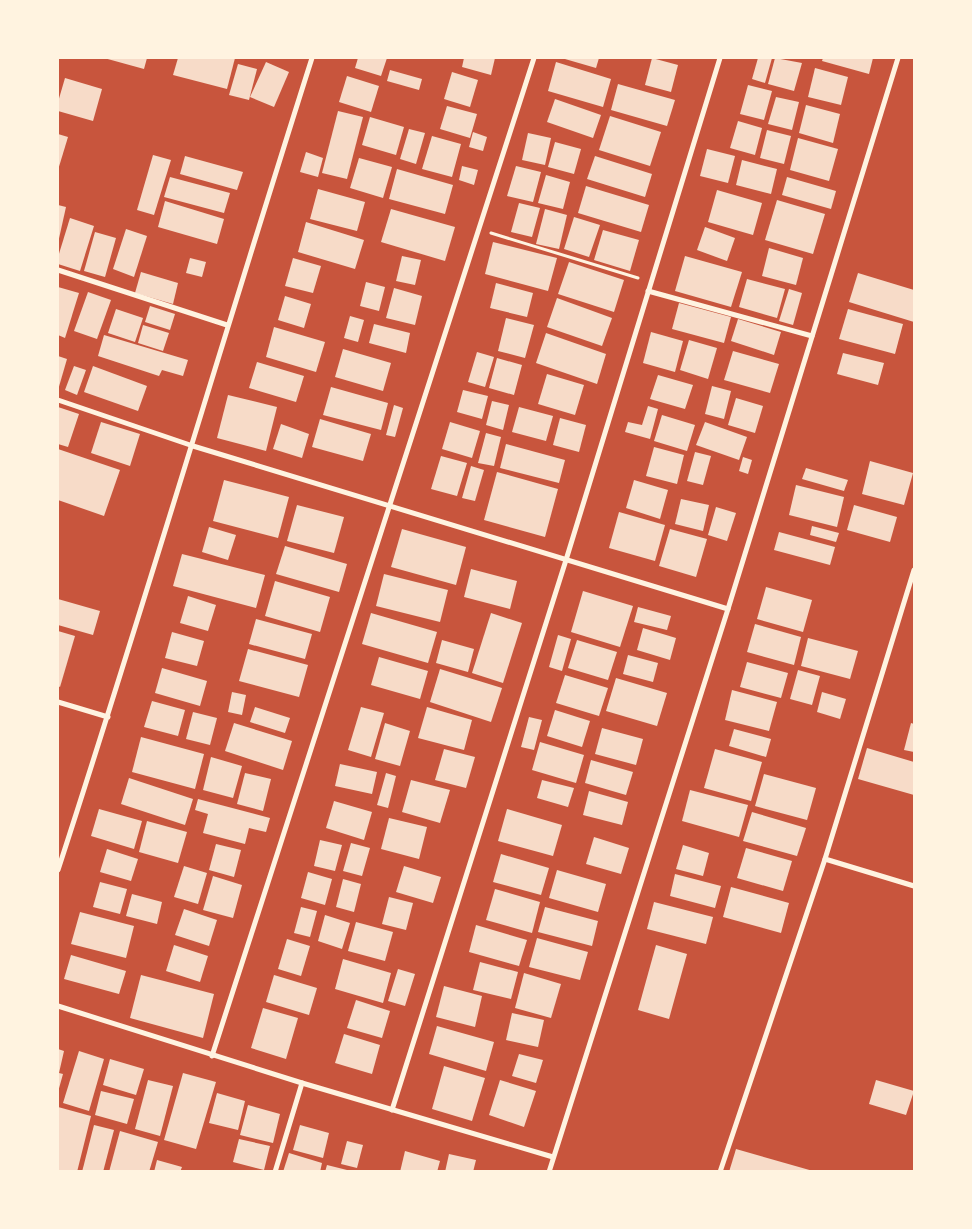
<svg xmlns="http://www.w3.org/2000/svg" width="972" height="1229" font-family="'Asap Condensed',sans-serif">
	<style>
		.building { fill: #f7dbc8 }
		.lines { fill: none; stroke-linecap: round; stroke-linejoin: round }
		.path { stroke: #fff3e0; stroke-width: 3 }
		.minor { stroke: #fff3e0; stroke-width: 5 }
	</style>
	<rect width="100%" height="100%" fill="#c8553d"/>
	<g class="building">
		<polygon points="104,58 147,58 144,69"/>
		<polygon points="178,58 235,58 227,89 173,75"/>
		<polygon points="358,58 387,58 381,76 355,68"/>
		<polygon points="464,58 495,58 491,75 462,67"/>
		<polygon points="565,58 599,58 596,68 565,59"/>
		<polygon points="652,58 678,65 671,92 645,85"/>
		<polygon points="758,58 772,58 765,83 752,79"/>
		<polygon points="775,58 802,63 794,91 768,84"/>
		<polygon points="823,58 873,58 869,74 822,61"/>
		<polygon points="266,62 289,72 274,107 250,97"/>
		<polygon points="556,62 611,79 603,107 548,91"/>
		<polygon points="238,64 257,69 249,100 229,95"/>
		<polygon points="815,68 848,77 841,105 808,97"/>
		<polygon points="390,70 422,79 419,90 387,81"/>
		<polygon points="452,72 478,80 470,107 444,99"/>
		<polygon points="347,76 379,86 371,112 339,102"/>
		<polygon points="65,78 102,89 93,121 58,111 58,102"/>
		<polygon points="618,84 675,100 667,126 611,110"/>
		<polygon points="748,85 772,91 764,120 740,114"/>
		<polygon points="776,97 799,102 792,130 768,124"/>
		<polygon points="555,99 601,115 593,138 547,122"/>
		<polygon points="806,105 840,114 833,143 799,133"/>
		<polygon points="447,106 477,114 470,138 440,129"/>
		<polygon points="338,111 363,117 347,179 322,173"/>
		<polygon points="610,116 661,132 650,166 599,150"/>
		<polygon points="370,117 404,127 396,155 362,145"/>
		<polygon points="738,121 762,128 755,155 730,148"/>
		<polygon points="409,129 425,133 416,164 400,159"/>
		<polygon points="767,130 791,136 784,164 760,158"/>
		<polygon points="473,132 487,137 483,151 469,147"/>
		<polygon points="528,133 551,138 545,165 522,160"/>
		<polygon points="58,134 68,137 58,170"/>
		<polygon points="432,136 461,144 452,177 422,169"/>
		<polygon points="798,138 838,149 829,181 790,170"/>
		<polygon points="555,142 581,149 574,174 548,167"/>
		<polygon points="707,149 735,156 728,183 700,176"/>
		<polygon points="306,152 323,158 318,177 300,172"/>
		<polygon points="153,155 171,160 154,215 137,210"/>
		<polygon points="185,156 243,172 237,190 180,174"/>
		<polygon points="595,156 652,174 645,197 587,179"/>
		<polygon points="359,158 392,167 383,198 350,188"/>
		<polygon points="742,160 777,169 771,194 736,185"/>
		<polygon points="462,166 478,170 474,185 459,180"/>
		<polygon points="516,166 541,172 533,202 507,196"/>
		<polygon points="397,169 453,185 445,214 389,199"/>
		<polygon points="546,175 570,182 563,209 538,203"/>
		<polygon points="170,177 230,193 224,213 164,197"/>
		<polygon points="787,177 836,191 831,209 782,195"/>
		<polygon points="586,186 649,205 641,232 578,213"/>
		<polygon points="318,189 365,202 357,231 310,219"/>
		<polygon points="717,190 762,203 753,235 708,222"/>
		<polygon points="777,200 825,214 813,254 765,240"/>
		<polygon points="165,201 224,219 217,244 158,227"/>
		<polygon points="519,203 540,208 532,237 511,232"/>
		<polygon points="58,205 66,207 58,243"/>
		<polygon points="391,209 455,227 445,261 381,242"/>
		<polygon points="545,209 567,215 559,249 536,244"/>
		<polygon points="574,217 600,225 589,257 564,249"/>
		<polygon points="70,218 94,226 80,271 58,264 58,257"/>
		<polygon points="306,222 364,240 355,269 298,252"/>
		<polygon points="705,227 735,238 727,261 697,250"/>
		<polygon points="126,229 147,236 134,277 113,269"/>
		<polygon points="603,230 639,240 630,271 594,260"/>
		<polygon points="95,232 116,238 105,277 84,271"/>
		<polygon points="493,242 557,258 548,291 485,274"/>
		<polygon points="769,248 803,258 796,285 762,276"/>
		<polygon points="402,256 421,260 415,285 396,281"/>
		<polygon points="685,256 742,272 731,307 675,291"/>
		<polygon points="190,258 206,262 202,277 186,273"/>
		<polygon points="293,258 321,266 313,293 285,286"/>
		<polygon points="569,262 624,280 614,312 558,294"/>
		<polygon points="141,272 178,283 173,304 135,293"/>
		<polygon points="858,273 914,290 914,322 849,302"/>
		<polygon points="747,279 785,289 777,318 739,307"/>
		<polygon points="366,282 385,287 379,311 360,306"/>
		<polygon points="496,283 533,293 527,317 490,308"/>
		<polygon points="58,287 79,293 65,338 58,335"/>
		<polygon points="394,288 422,296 415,325 386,318"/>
		<polygon points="789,289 802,293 793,325 779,321"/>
		<polygon points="88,292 111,300 97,339 74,331"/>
		<polygon points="285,296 311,304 304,328 278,320"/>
		<polygon points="557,298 612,318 602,346 547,327"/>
		<polygon points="679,303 731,317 724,343 672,329"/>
		<polygon points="150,306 175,314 170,330 145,322"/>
		<polygon points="116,309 143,318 135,342 108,333"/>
		<polygon points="848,309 903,324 895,354 839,339"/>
		<polygon points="350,316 364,320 358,342 344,338"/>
		<polygon points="506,318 534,325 525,358 498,351"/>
		<polygon points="738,319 781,332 774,355 731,341"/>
		<polygon points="374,324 410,333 406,353 369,343"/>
		<polygon points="143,325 169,333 163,351 138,343"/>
		<polygon points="274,327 325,342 316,372 266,357"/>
		<polygon points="651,332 683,341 675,372 643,363"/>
		<polygon points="546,333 606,354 597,384 536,363"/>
		<polygon points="104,335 188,360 183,376 162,370 159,376 98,356"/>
		<polygon points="689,340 717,348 708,379 680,370"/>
		<polygon points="343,349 391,363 383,391 335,377"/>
		<polygon points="733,351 779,364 770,393 724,380"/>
		<polygon points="477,352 494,357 485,387 468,382"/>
		<polygon points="843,353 884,363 878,385 837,374"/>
		<polygon points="58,356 67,359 58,390"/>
		<polygon points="497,358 522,365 514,395 489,388"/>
		<polygon points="257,362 304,376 296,402 249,388"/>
		<polygon points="74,366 86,370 77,395 65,390"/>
		<polygon points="93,366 147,386 138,411 84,392"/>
		<polygon points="547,374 584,385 575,415 538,404"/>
		<polygon points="658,375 693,385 685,409 650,399"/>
		<polygon points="712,386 731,391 724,419 705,414"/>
		<polygon points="331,387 388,403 381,430 323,415"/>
		<polygon points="463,390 488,396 482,419 457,412"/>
		<polygon points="228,395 277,407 266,451 217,438"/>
		<polygon points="736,398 763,406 755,433 728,425"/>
		<polygon points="492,401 509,405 503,430 486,425"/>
		<polygon points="394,405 403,408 395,437 386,435"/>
		<polygon points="648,406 658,409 650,439 625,432 628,422 642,425"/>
		<polygon points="58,407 79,414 68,447 58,444"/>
		<polygon points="519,407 553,416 546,441 512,432"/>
		<polygon points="662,415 695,425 687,451 654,441"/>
		<polygon points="560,418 586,425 579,452 553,445"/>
		<polygon points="320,419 371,434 363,461 312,447"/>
		<polygon points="101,422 140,434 130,466 91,453"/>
		<polygon points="450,422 480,431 472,458 442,449"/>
		<polygon points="705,422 747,437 739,460 696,445"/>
		<polygon points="281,424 309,434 302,458 273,449"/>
		<polygon points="486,433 501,437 494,466 478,463"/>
		<polygon points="506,444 565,460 559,483 500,468"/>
		<polygon points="654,447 684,455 677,484 646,476"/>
		<polygon points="58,449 120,470 104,516 58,500"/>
		<polygon points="695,452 711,456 703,485 687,481"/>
		<polygon points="441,456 467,463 457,496 431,489"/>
		<polygon points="743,457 752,460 748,474 739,471"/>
		<polygon points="870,461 913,473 904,505 862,494"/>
		<polygon points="471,466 484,470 475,501 462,498"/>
		<polygon points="806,468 848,480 844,491 802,479"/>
		<polygon points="497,472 558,489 545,537 484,520"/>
		<polygon points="224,480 289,497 278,538 213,521"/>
		<polygon points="634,480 668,490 660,519 626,508"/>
		<polygon points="796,485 844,497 837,527 789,515"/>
		<polygon points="681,499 709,505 703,531 675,524"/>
		<polygon points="297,505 344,517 334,553 287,541"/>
		<polygon points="854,505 897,517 890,542 847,530"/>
		<polygon points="716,507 736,513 727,541 708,535"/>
		<polygon points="619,512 665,525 655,561 609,548"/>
		<polygon points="812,526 839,533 836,542 810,535"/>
		<polygon points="209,527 236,535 228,560 202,552"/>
		<polygon points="402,529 466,547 456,585 391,567"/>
		<polygon points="670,529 707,539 696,577 659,566"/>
		<polygon points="779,532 835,547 830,565 774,550"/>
		<polygon points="285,546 347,564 339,592 276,574"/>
		<polygon points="182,554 265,575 256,608 173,586"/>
		<polygon points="471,569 517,581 510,609 464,597"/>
		<polygon points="384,574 448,590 440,622 376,606"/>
		<polygon points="275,581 330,597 320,632 265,616"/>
		<polygon points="766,587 812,600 803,632 757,619"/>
		<polygon points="583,591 633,606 620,647 571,632"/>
		<polygon points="188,596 216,605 208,631 180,623"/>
		<polygon points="58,599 100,611 93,635 58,625"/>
		<polygon points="638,607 671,616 667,630 634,622"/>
		<polygon points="371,613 437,632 428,663 362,644"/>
		<polygon points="491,613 522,623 503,683 472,673"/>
		<polygon points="256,619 312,634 305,659 249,644"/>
		<polygon points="755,624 801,637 794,665 747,652"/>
		<polygon points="643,628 676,638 670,660 637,650"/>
		<polygon points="58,631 75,636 60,687 58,686"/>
		<polygon points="172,632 204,641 197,666 165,658"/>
		<polygon points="558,635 571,639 562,671 549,667"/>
		<polygon points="808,638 858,651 850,679 801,666"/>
		<polygon points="442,640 474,649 468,672 436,663"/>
		<polygon points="577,640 617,652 608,680 568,668"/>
		<polygon points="248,649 308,665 299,697 239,681"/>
		<polygon points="628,655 658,663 653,682 623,674"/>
		<polygon points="379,657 428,671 420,699 371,685"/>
		<polygon points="747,662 788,673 781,698 740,687"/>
		<polygon points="162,668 207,681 200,706 155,693"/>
		<polygon points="440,669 502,688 491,722 430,702"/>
		<polygon points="798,670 820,676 812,705 790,699"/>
		<polygon points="565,675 608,688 599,716 556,703"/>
		<polygon points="616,678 667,693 657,726 606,711"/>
		<polygon points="732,690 777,702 769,731 725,720"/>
		<polygon points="232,692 246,695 242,715 228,712"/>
		<polygon points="822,692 846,699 840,719 817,712"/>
		<polygon points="152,701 185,710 178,736 144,727"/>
		<polygon points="255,707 290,718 285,733 250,722"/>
		<polygon points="361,707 384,713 371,757 348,750"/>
		<polygon points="427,707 472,720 464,750 418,738"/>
		<polygon points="555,710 590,721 582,747 547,736"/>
		<polygon points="193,712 217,718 210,745 186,739"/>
		<polygon points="529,717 542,720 534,750 521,747"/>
		<polygon points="234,723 292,741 283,770 225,751"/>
		<polygon points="385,723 410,731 400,766 375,759"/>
		<polygon points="911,723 914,724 914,752 904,750"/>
		<polygon points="602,728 643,739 636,765 595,754"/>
		<polygon points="734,729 771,739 766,757 729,746"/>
		<polygon points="141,737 204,754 195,789 132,772"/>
		<polygon points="540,742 584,755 576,783 532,770"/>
		<polygon points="867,748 914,762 914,795 858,779"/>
		<polygon points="444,749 475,757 466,788 435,780"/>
		<polygon points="715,749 762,762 751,801 704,788"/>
		<polygon points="211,757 242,766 233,798 203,790"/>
		<polygon points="591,760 633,772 626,795 585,783"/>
		<polygon points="340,764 377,772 372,794 335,786"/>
		<polygon points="245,773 271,779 263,811 237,804"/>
		<polygon points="386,773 396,776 388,808 377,805"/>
		<polygon points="764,774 816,788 807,820 755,806"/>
		<polygon points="129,778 193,799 185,825 121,804"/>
		<polygon points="411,780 450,790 440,823 402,812"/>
		<polygon points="542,780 574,788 568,807 537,798"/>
		<polygon points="690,790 748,805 739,837 682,821"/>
		<polygon points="589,791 628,802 622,825 583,815"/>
		<polygon points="198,799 270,818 266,832 249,828 245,844 203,833 208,814 195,810"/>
		<polygon points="334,801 372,812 364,840 326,828"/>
		<polygon points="99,809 142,821 134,849 91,836"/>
		<polygon points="507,809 562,825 553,856 498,841"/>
		<polygon points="752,812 806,828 797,856 743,841"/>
		<polygon points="389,818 427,827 419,859 381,849"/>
		<polygon points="147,821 187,832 178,863 139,852"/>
		<polygon points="594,837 629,848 621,874 586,864"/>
		<polygon points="320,840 342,845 335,871 314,866"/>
		<polygon points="351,843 370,848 362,876 343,871"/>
		<polygon points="216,844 241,850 234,877 209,870"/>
		<polygon points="683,845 709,853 703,876 676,869"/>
		<polygon points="746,848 792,861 783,891 737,878"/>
		<polygon points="107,849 138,859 131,881 100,872"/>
		<polygon points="501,854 549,868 541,895 493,882"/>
		<polygon points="184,866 207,873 198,904 174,897"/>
		<polygon points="404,866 441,877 433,903 396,892"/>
		<polygon points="557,870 606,884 598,912 549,898"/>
		<polygon points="308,872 332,879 325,905 301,898"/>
		<polygon points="675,874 721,886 715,908 670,896"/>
		<polygon points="213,876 242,885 233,918 203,910"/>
		<polygon points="343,879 361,884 354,912 336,907"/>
		<polygon points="100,882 127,889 120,914 93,907"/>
		<polygon points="731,887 789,903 781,933 723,917"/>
		<polygon points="495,889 540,902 532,933 486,920"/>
		<polygon points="132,894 162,902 157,924 126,916"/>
		<polygon points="389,897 413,903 406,930 382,924"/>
		<polygon points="654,902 713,917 706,944 647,929"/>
		<polygon points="301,907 317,911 310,937 294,933"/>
		<polygon points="545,907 598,921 592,946 538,932"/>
		<polygon points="184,909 217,920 209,946 175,935"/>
		<polygon points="80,912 134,926 126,958 71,944"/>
		<polygon points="325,915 350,923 342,949 318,941"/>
		<polygon points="356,922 393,932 385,961 348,951"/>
		<polygon points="476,925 527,940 519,966 469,952"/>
		<polygon points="537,938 588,952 580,980 529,967"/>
		<polygon points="287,939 310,946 301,976 278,969"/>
		<polygon points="174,945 208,956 200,982 166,971"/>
		<polygon points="656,945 687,954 669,1019 638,1010"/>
		<polygon points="71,955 126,971 119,994 64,979"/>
		<polygon points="343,959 391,973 383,1003 335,989"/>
		<polygon points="480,962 518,972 511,999 473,990"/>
		<polygon points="398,969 415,974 405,1006 388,1001"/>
		<polygon points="524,973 561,984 551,1018 515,1008"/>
		<polygon points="141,975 214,994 203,1038 130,1018"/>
		<polygon points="274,975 317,988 309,1015 266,1002"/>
		<polygon points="444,986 482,996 475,1027 436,1017"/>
		<polygon points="356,1000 390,1011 382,1038 347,1028"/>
		<polygon points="263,1008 298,1018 286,1059 251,1048"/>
		<polygon points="512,1013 544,1020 538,1047 506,1040"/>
		<polygon points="437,1026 494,1042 486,1071 429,1054"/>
		<polygon points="344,1034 380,1045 372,1074 335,1063"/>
		<polygon points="58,1049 64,1051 59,1073 63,1074 58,1092"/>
		<polygon points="79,1051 104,1059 89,1111 63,1103"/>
		<polygon points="519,1054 543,1060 536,1083 512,1076"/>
		<polygon points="110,1059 144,1069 136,1095 103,1085"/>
		<polygon points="444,1066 485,1078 472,1121 432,1109"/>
		<polygon points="183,1073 216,1082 196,1149 164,1140"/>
		<polygon points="148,1080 173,1086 160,1136 135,1129"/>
		<polygon points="500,1080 536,1091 524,1127 489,1115"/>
		<polygon points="876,1080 914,1091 906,1115 869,1104"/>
		<polygon points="101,1091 134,1099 127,1124 95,1115"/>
		<polygon points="217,1093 245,1101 238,1130 209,1123"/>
		<polygon points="248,1105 280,1114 273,1143 240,1135"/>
		<polygon points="58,1107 91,1116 77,1172 58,1172"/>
		<polygon points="94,1125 114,1130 103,1172 82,1172"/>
		<polygon points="300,1125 329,1133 323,1158 293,1150"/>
		<polygon points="120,1131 158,1142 149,1172 109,1172"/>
		<polygon points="239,1139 270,1146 264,1170 233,1162"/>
		<polygon points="347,1141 363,1145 357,1168 341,1164"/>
		<polygon points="736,1149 813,1171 813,1172 729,1172"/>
		<polygon points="405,1151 440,1161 437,1172 400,1172"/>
		<polygon points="289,1153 322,1163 320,1172 283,1172"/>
		<polygon points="449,1154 476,1160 473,1172 445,1172"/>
		<polygon points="157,1160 182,1167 180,1172 154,1172"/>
		<polygon points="327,1165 351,1171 351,1172 325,1172"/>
	</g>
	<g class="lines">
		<polyline class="path" points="491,233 638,278"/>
		<g class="minor">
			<polyline points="58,270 227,325"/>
			<polyline points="648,291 812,336"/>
			<polyline points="58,400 193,446 728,609"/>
			<polyline points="58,702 108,717"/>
			<polyline points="825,859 914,886"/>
			<path d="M58 870C146 600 226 328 312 58"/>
			<polyline points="58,1006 302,1083 553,1157"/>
			<polyline points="212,1056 534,58"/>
			<polyline points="392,1110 566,560 720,58"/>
			<polyline points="275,1172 302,1083"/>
			<polyline points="549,1172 728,609 898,58"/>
			<polyline points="720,1172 825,859 914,570"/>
		</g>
	</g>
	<rect width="972" height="1229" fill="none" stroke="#fff3e0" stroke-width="118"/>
</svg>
